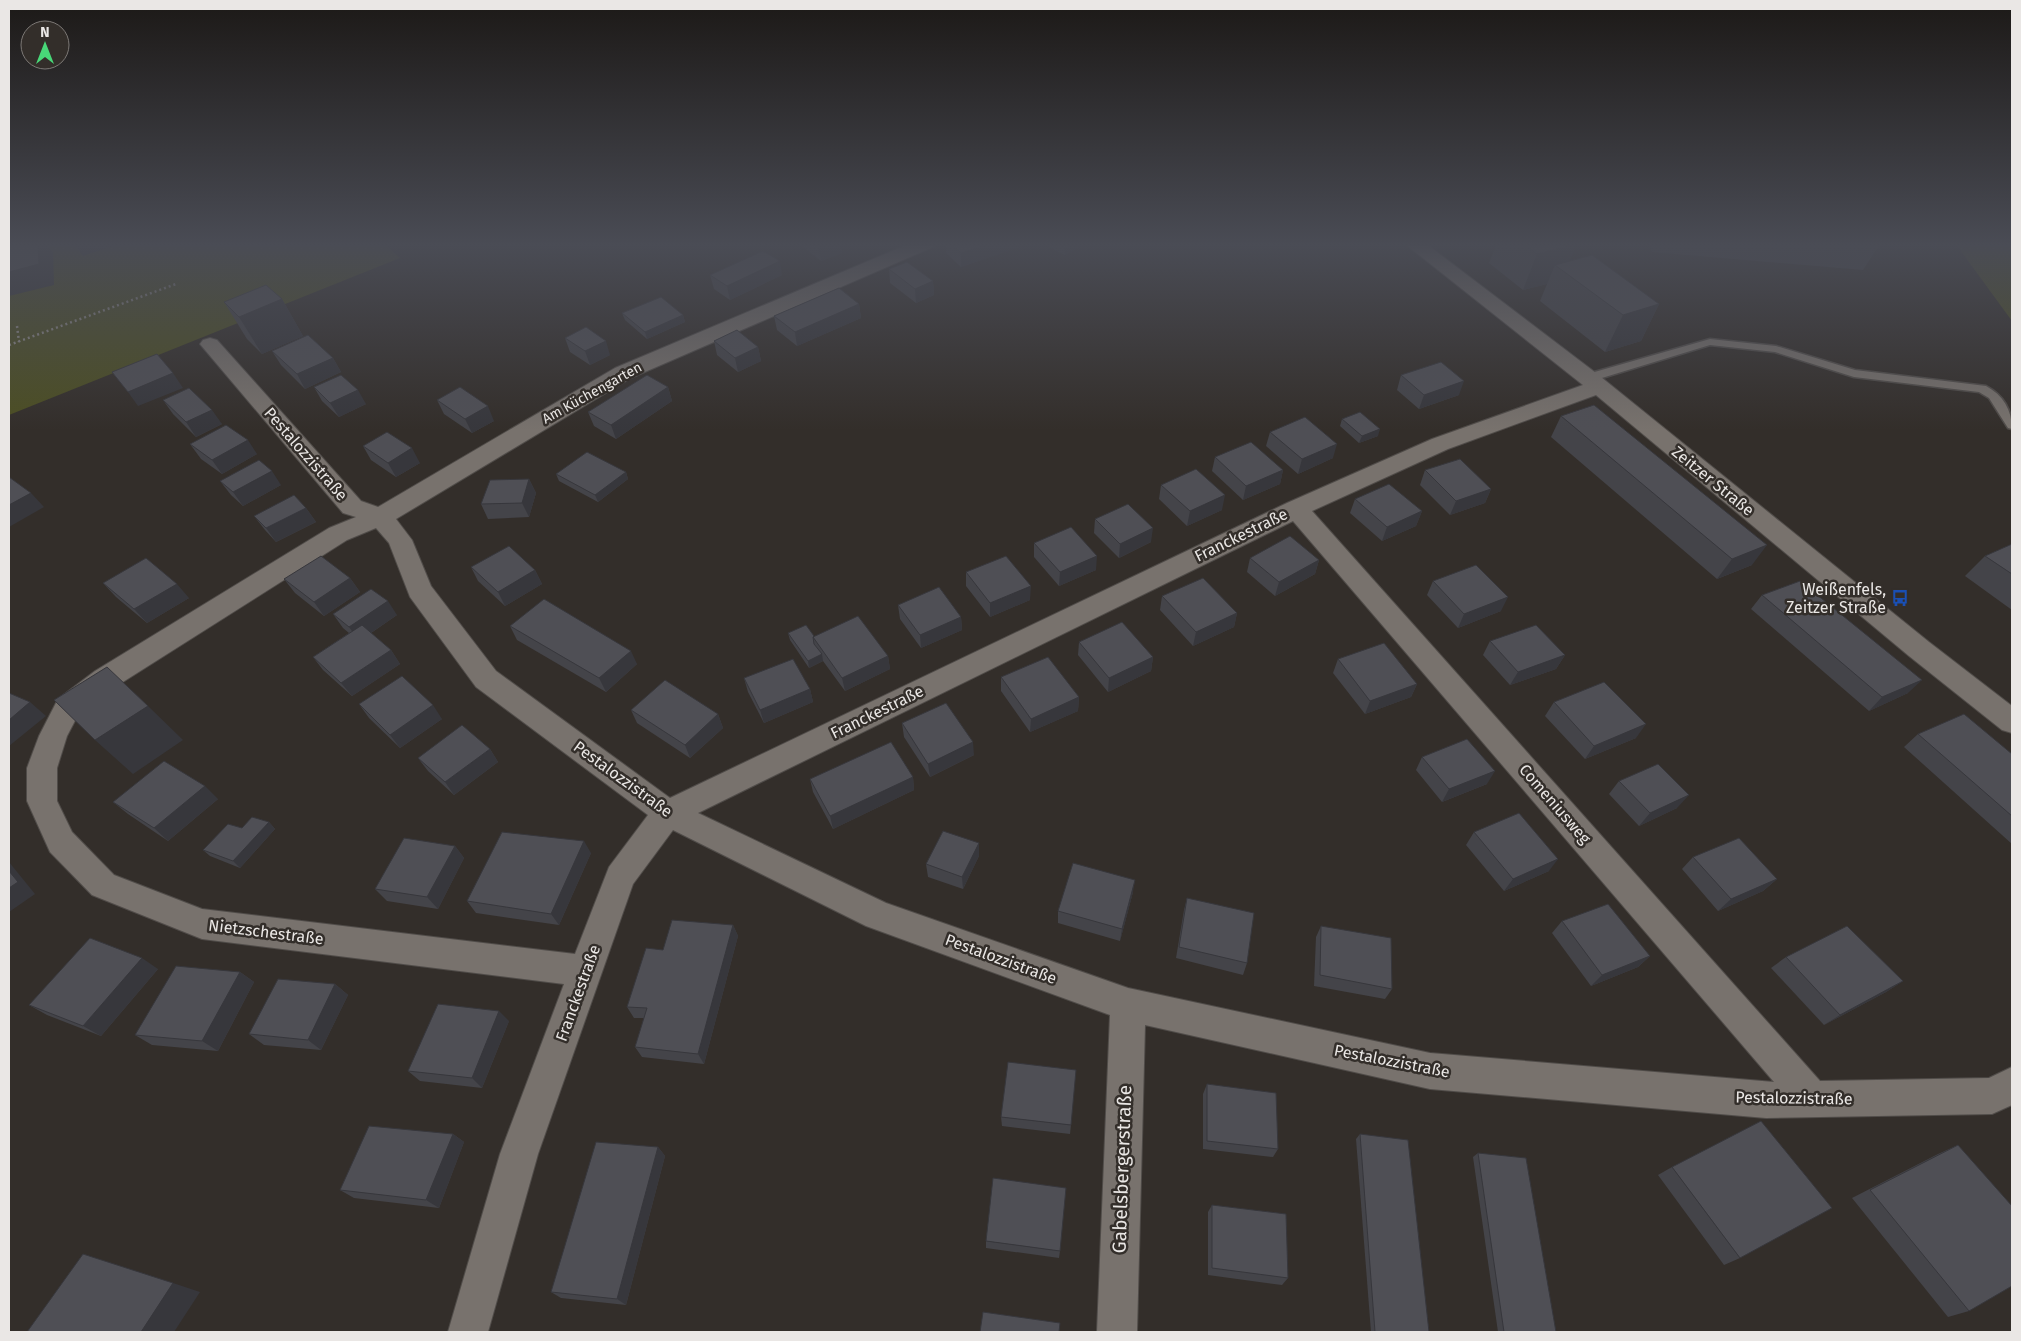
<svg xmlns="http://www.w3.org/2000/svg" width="2021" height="1341" font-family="'Fira Sans',sans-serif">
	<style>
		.green { fill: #4c4e22 }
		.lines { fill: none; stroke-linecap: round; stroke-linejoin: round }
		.lane-casing { stroke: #504c49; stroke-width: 3 }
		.street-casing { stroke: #504c49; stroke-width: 2 }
		.path { stroke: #94908e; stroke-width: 2.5; stroke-dasharray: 2 3; stroke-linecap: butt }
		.lane { fill: #78726d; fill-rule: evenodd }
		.street { fill: #78726d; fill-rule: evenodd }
		.wall { fill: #444449 }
		.shaded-wall { fill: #37373c }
		.building { fill: #4f4f55; stroke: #37373c }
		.labels { text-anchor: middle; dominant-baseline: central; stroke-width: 5; stroke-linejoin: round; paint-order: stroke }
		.far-street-label { font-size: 14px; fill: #eae7e5; stroke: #332e2a }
		.street-label { font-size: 16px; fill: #eae7e5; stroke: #332e2a }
		.poi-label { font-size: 16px; fill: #eae7e5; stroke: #332e2a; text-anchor: end }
		.near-street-label { font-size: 19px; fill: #eae7e5; stroke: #332e2a }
	</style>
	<rect width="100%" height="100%" fill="#332e2a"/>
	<g class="green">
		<polygon points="9,243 383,243 400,258 9,415"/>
		<polygon points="1955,243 2012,243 2012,321"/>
	</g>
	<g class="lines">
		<g class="lane-casing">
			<path id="lane" d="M1710 339 1776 346 1855 370 1986 386C2003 395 2012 410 2012 429L2008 428 1989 398 1979 392 1854 377 1775 352 1710 345 1592 381 1588 382 1582 378 1584 375Z"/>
		</g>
		<g class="street-casing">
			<path id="street" d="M911 243H935L933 247 631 378 396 519 412 540 431 586 496 671 670 798 1287 503 1432 439 1583 385 1404 243H1425L1596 373 1929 642 2012 706V733L2002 730 1909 656 1596 395 1448 449 1312 511 1820 1081 1989 1078 2012 1067V1105L1992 1114 1766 1118 1430 1089 1145 1025 1137 1332H1097L1110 1015 866 926 673 830 633 884 538 1154 488 1332H448L500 1154 564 984 202 939 92 895 50 852 27 801V768L39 736 58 699 95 671 329 528 356 517 343 513 200 344 203 340 210 338 217 340 361 501 378 507 615 368ZM1293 521 1774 1082 1430 1053 1128 988 886 903 698 813ZM376 528 389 543 410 597 476 687 648 815 609 867 575 954 202 909 114 875 72 832 57 801V768L67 736 78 715 115 687 347 540Z"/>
		</g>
		<g class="path">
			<polyline points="17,326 19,342"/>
			<polyline points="9,345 176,284"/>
		</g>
		<use href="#lane" class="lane"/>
		<use href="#street" class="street"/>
	</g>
	<g class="wall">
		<polygon points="801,243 840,243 842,253 821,261 802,246"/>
		<polygon points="946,243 1022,243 1022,246 961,267 946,253"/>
		<polygon points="1050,243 1079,243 1079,247 1065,255 1050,248"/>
		<polygon points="1497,243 1575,243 1569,261 1659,304 1641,341 1605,352 1540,301 1547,284 1523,290 1489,263"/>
		<polygon points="1641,243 1879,243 1880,244 1863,270 1652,252 1649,243"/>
		<polygon points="889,269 933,281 934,295 916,303 890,283"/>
		<polygon points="710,275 782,275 730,300 714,289"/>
		<polygon points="282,299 303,336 262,354 247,339 224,302"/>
		<polygon points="859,304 861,318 797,346 777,330 774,316"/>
		<polygon points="622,313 683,315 685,322 647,339 625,320"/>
		<polygon points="565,338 610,355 590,365 570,352"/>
		<polygon points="714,341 758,347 761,361 738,372 717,355"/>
		<polygon points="272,351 333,358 341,372 305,389 281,365"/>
		<polygon points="1401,375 1459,395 1419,409 1397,390"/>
		<polygon points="314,387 366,404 339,417 322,401"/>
		<polygon points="668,387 672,401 616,439 594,426 588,412"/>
		<polygon points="163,400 222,424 196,437 173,414"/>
		<polygon points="437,400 494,421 472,433 444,414"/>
		<polygon points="1561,416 1752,565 1717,579 1551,437"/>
		<polygon points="1342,419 1378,436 1359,443 1340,426"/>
		<polygon points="1270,432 1333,458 1298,474 1266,446"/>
		<polygon points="190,444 257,454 222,474 201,459"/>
		<polygon points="363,446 420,463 396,477 371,460"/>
		<polygon points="1215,457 1283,470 1280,484 1243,500 1212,471"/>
		<polygon points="1425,470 1491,489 1485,503 1450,515 1420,485"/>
		<polygon points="626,472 628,479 598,502 559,481 556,474"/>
		<polygon points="529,479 536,493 529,517 488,519 481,504"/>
		<polygon points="220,481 281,485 243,506 231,495"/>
		<polygon points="1161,485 1222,510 1187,526 1159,499"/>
		<polygon points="1355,499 1422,511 1416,526 1382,541 1350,513"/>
		<polygon points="306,508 316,522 276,542 265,530 254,516"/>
		<polygon points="1095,519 1151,542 1119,558 1094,533"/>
		<polygon points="1034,543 1096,570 1059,586 1034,557"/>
		<polygon points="2012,544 2012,610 1965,576 1985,556"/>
		<polygon points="1250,558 1319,560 1315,574 1275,596 1247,572"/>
		<polygon points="471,567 535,570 542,584 505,606 478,581"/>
		<polygon points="966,572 1030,600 990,617 966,586"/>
		<polygon points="350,578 360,592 324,616 295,593 284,579"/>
		<polygon points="1433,581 1501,611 1458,628 1427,595"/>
		<polygon points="103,583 189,598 147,623 116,597"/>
		<polygon points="1762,595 1908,693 1869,711 1751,609"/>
		<polygon points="1162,596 1237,613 1234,627 1193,646 1160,610"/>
		<polygon points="898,605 961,617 962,630 921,648 900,619"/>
		<polygon points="333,614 397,615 371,633 391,650 400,664 352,696 323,670 313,657 349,633 343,628"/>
		<polygon points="510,626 637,664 606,692 517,640"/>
		<polygon points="788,633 814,636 888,656 890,669 845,691 823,661 809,668 790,640"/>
		<polygon points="1490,641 1565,655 1556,669 1510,685 1483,655"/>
		<polygon points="1079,642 1153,657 1151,671 1108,692 1078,655"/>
		<polygon points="1338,659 1417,684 1411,697 1365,714 1333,673"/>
		<polygon points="1001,677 1079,697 1078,711 1030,732 1001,691"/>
		<polygon points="744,678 810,689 813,702 764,723 748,692"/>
		<polygon points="1554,702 1636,738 1585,759 1545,716"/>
		<polygon points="359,704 442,719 400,748 369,718"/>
		<polygon points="631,710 718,714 723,728 690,758 637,723"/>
		<polygon points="902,723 974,755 930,777 904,737"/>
		<polygon points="1918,734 2012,754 2012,844 1904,747"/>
		<polygon points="490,749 498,762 454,795 428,771 418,758"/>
		<polygon points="1422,757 1487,784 1442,802 1416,770"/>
		<polygon points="913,777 914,790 833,829 813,792 810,779"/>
		<polygon points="1619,781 1677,808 1639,826 1609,794"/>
		<polygon points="218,799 168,841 128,814 113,802"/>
		<polygon points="269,822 275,829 240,868 210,856 203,850"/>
		<polygon points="1474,832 1549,871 1504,891 1466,845"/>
		<polygon points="455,846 464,858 438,909 387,901 375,889"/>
		<polygon points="591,853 559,925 476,913 467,901"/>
		<polygon points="979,856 963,889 928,877 926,864"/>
		<polygon points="1693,857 1777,879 1763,891 1718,911 1682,869"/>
		<polygon points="1133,892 1120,941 1058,923 1058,911"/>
		<polygon points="1187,898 1247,963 1243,975 1176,958 1184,910"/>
		<polygon points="1562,921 1650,956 1638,967 1591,986 1552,933"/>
		<polygon points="733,925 738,936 704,1064 642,1057 635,1047 644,1018 634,1018 627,1007 663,950"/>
		<polygon points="1321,926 1392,989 1385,999 1314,986 1316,937"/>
		<polygon points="1786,957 1903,981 1886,992 1824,1025 1771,968"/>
		<polygon points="158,969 101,1036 47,1015 29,1005"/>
		<polygon points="240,972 254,982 218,1051 152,1045 135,1035"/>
		<polygon points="335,984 348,995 321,1050 264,1045 249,1034"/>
		<polygon points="509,1021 482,1088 420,1081 408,1071"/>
		<polygon points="1207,1084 1278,1149 1273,1157 1203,1149 1203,1094"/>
		<polygon points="1001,1117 1071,1125 1070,1134 1002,1126"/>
		<polygon points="453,1134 464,1142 439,1208 354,1198 340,1190"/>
		<polygon points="1360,1134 1429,1332 1371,1332 1356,1139"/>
		<polygon points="1958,1145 1969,1311 1948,1317 1852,1198 1938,1154"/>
		<polygon points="658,1147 665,1156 626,1305 561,1298 551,1292"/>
		<polygon points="1478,1153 1556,1332 1498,1332 1473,1157"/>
		<polygon points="1672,1167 1740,1258 1724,1265 1658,1175"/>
		<polygon points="1212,1205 1288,1278 1282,1285 1208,1275 1208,1212"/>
		<polygon points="986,1241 1060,1251 1059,1258 986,1248"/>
	</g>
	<g class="shaded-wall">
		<polygon points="38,243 45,243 53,252 54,285 9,296 9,272"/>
		<polygon points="73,243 121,243 83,256"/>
		<polygon points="830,243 840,243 842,253 821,261 819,247"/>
		<polygon points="991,243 1022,243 1022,246 961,267 961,253"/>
		<polygon points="1074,243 1079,243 1079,247 1065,255 1065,248"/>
		<polygon points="1577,244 1565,272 1555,265 1547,284 1523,290 1537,254"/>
		<polygon points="780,261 782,275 730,300 727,286"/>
		<polygon points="933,281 934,295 916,303 915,289"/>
		<polygon points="282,299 303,336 262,354 239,317"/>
		<polygon points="859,304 861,318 797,346 795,332"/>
		<polygon points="1659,304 1641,341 1605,352 1623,315"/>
		<polygon points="683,315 685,322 647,339 645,332"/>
		<polygon points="606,341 610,355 590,365 585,351"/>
		<polygon points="758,347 761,361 738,372 735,358"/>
		<polygon points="333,358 341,372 305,389 297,374"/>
		<polygon points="173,373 183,388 138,406 128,392"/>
		<polygon points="1464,381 1459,395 1419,409 1424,395"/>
		<polygon points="668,387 672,401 616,439 611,425"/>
		<polygon points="358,390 366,404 339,417 330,403"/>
		<polygon points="488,406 494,421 472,433 465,419"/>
		<polygon points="212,410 222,424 196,437 186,422"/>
		<polygon points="1380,429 1378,436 1359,443 1362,436"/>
		<polygon points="248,440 257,454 222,474 212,460"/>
		<polygon points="1337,444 1333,458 1298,474 1302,459"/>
		<polygon points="412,448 420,463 396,477 388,463"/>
		<polygon points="1283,470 1280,484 1243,500 1246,486"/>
		<polygon points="272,471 281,485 243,506 233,492"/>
		<polygon points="626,472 628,479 598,502 595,495"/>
		<polygon points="529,479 536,493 529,517 522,503"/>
		<polygon points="1491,489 1485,503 1450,515 1456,501"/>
		<polygon points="31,493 44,507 9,527 9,505"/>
		<polygon points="1225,495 1222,510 1187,526 1190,511"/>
		<polygon points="306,508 316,522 276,542 266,528"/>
		<polygon points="1422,511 1416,526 1382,541 1387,527"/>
		<polygon points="1153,528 1151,542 1119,558 1120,544"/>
		<polygon points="1767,545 1752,565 1717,579 1732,559"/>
		<polygon points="1097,556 1096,570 1059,586 1060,572"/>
		<polygon points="1319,560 1315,574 1275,596 1279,582"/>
		<polygon points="535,570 542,584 505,606 498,592"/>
		<polygon points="350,578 360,592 324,616 314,602"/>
		<polygon points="177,584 189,598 147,623 134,609"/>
		<polygon points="1031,586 1030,600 990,617 990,603"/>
		<polygon points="1508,597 1501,611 1458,628 1464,614"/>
		<polygon points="388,601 397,615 359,641 349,627"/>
		<polygon points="1237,613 1234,627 1193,646 1196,632"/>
		<polygon points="961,617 962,630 921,648 920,635"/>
		<polygon points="391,650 400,664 352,696 341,683"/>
		<polygon points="631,651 637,664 606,692 599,678"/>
		<polygon points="822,654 823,661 809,668 808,661"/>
		<polygon points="1565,655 1556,669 1510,685 1518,672"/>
		<polygon points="888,656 890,669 845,691 842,678"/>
		<polygon points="1153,657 1151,671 1108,692 1109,678"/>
		<polygon points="1922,680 1908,693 1869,711 1882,697"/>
		<polygon points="1417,684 1411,697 1365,714 1370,701"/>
		<polygon points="810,689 813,702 764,723 760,710"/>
		<polygon points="1079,697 1078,711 1030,732 1031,719"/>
		<polygon points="30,702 46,716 9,746 9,720"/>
		<polygon points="433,705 442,719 400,748 390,735"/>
		<polygon points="148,706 183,740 133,774 95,740"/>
		<polygon points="718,714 723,728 690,758 685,745"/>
		<polygon points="1646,724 1636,738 1585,759 1594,746"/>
		<polygon points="973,742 974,755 930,777 928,764"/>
		<polygon points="490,749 498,762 454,795 445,782"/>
		<polygon points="1495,771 1487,784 1442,802 1449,789"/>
		<polygon points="913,777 914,790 833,829 830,816"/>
		<polygon points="205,786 218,799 168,841 154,828"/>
		<polygon points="1689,795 1677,808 1639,826 1650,813"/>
		<polygon points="269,822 275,829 240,868 233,861"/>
		<polygon points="584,841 591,853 559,925 551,914"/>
		<polygon points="979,843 979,856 963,889 962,877"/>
		<polygon points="455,846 464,858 438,909 427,897"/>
		<polygon points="1558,859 1549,871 1504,891 1513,879"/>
		<polygon points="9,862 35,894 9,912"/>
		<polygon points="1777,879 1763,891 1718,911 1731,899"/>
		<polygon points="1135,880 1133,892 1120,941 1122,929"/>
		<polygon points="733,925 738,936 704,1064 698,1054"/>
		<polygon points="1650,956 1638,967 1591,986 1602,975"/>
		<polygon points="142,958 158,969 101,1036 83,1026"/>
		<polygon points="240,972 254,982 218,1051 202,1041"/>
		<polygon points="1903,981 1886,992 1824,1025 1840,1015"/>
		<polygon points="335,984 348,995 321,1050 308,1040"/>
		<polygon points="499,1011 509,1021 482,1088 472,1078"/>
		<polygon points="453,1134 464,1142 439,1208 426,1200"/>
		<polygon points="658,1147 665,1156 626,1305 617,1299"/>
		<polygon points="173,1283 200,1292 174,1332 141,1332"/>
	</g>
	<g class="building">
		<polygon points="9,243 38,243 39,264 9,272"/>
		<polygon points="813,243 830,243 819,247"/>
		<polygon points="950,243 991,243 961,253"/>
		<polygon points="1054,243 1074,243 1065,248"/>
		<polygon points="1523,243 1575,243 1577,244 1537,254"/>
		<polygon points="1863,243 1879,243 1880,244"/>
		<polygon points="763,251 780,261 727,286 710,275"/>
		<polygon points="1592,255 1659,304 1623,315 1555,265"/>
		<polygon points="907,262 933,281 915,289 889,269"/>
		<polygon points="266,285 282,299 239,317 224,302"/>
		<polygon points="839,288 859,304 795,332 774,316"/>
		<polygon points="661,297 683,315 645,332 622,313"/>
		<polygon points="586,327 606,341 585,351 565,338"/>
		<polygon points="737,330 758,347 735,358 714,341"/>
		<polygon points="308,335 333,358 297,374 272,351"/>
		<polygon points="157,354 173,373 128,392 112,372"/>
		<polygon points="1441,362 1464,381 1424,395 1401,375"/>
		<polygon points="341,375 358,390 330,403 314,387"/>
		<polygon points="647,375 668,387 611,425 588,412"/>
		<polygon points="460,387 488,406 465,419 437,400"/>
		<polygon points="189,388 212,410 186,422 163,400"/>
		<polygon points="1594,405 1767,545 1732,559 1561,416"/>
		<polygon points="1360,412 1380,429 1362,436 1342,419"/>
		<polygon points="1305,417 1337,444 1302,459 1270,432"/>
		<polygon points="226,425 248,440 212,460 190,444"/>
		<polygon points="387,432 412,448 388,463 363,446"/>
		<polygon points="1251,442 1283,470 1246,486 1215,457"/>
		<polygon points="587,452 626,472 595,495 556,474"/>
		<polygon points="1460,459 1491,489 1456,501 1425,470"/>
		<polygon points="259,460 272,471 233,492 220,481"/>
		<polygon points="1196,469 1225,495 1190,511 1161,485"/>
		<polygon points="9,477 31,493 9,505"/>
		<polygon points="529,479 522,503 481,504 490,480"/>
		<polygon points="1389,484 1422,511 1387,527 1355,499"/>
		<polygon points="294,495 306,508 266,528 254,516"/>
		<polygon points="1128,504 1153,528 1120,544 1095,519"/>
		<polygon points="1071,527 1097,556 1060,572 1034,543"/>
		<polygon points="1290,536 1319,560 1279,582 1250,558"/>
		<polygon points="2012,544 2012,574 1985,556"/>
		<polygon points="509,546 535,570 498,592 471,567"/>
		<polygon points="321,556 350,578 314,602 284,579"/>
		<polygon points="1006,556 1031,586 990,603 966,572"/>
		<polygon points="146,558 177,584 134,609 103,583"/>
		<polygon points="1476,565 1508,597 1464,614 1433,581"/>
		<polygon points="1203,578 1237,613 1196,632 1162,596"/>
		<polygon points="1800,581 1922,680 1882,697 1762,595"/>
		<polygon points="939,587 961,617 920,635 898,605"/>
		<polygon points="371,589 388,601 349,627 333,614"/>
		<polygon points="544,599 631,651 599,678 510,626"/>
		<polygon points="858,616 888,656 842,678 813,637"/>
		<polygon points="1122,622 1153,657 1109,678 1079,642"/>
		<polygon points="362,625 391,650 341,683 313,657"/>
		<polygon points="806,625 814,636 813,637 814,644 822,654 808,661 788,633"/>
		<polygon points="1536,625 1565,655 1518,672 1490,641"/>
		<polygon points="1384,643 1417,684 1370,701 1338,659"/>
		<polygon points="1048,657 1079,697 1031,719 1001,677"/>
		<polygon points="793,659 810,689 760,710 744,678"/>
		<polygon points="107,667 148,706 95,740 54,700"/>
		<polygon points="402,676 433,705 390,735 359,704"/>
		<polygon points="665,680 718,714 685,745 631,710"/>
		<polygon points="1604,682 1646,724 1594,746 1554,702"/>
		<polygon points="9,693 30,702 9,720"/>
		<polygon points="946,703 973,742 928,764 902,723"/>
		<polygon points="1964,714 2012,754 2012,816 1918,734"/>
		<polygon points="462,725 490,749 445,782 418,758"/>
		<polygon points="1467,739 1495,771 1449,789 1422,757"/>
		<polygon points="891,742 913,777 830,816 810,779"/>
		<polygon points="164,761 205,786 154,828 113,802"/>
		<polygon points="1658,764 1689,795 1650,813 1619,781"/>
		<polygon points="1519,813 1558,859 1513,879 1474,832"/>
		<polygon points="252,817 269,822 233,861 203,850 228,824 242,828"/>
		<polygon points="943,831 979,843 962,877 926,864"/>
		<polygon points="502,832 584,841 551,914 467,901"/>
		<polygon points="404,838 455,846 427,897 375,889"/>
		<polygon points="1739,838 1777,879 1731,899 1693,857"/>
		<polygon points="1073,863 1135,880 1122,929 1058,911"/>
		<polygon points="9,871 18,882 9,888"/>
		<polygon points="1187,898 1254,913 1247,963 1179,947"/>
		<polygon points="1608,904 1650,956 1602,975 1562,921"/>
		<polygon points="672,920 733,925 698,1054 635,1047 647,1008 627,1007 646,948 663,950"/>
		<polygon points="1321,926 1391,938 1392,989 1320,975"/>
		<polygon points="1847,926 1903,981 1840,1015 1786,957"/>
		<polygon points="90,938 142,958 83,1026 29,1005"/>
		<polygon points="176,966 240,972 202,1041 135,1035"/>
		<polygon points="278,979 335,984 308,1040 249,1034"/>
		<polygon points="438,1004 499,1011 472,1078 408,1071"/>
		<polygon points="1008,1062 1076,1070 1071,1125 1001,1117"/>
		<polygon points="1207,1084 1276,1093 1278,1149 1207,1141"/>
		<polygon points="1761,1121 1832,1208 1740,1258 1672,1167"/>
		<polygon points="369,1126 453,1134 426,1200 340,1190"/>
		<polygon points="1360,1134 1408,1140 1429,1332 1375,1332"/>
		<polygon points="596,1142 658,1147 617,1299 551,1292"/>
		<polygon points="1958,1145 2012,1206 2012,1286 1969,1311 1870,1190"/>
		<polygon points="1478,1153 1526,1158 1556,1332 1504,1332"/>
		<polygon points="993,1178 1066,1188 1060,1251 986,1241"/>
		<polygon points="1212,1205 1286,1214 1288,1278 1212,1268"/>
		<polygon points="83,1254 173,1283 141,1332 27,1332"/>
		<polygon points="983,1312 1060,1323 1059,1332 980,1332"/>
	</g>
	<linearGradient id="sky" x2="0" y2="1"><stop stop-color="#1c1917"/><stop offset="0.57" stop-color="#4a4c55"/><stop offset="1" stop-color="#4a4c55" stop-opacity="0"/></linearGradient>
	<rect width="2021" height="430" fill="url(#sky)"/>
	<defs>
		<g id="bus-bare" transform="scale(1.35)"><path d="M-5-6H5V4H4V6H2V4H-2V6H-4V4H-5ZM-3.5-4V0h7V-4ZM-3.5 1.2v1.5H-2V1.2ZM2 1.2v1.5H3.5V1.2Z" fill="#1a4fb4" stroke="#332e2a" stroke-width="2.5" paint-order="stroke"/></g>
	</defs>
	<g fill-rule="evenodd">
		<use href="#bus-bare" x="1900" y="598"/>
	</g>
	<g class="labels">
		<g class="far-street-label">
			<text transform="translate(592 393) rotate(-29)">Am Küchengarten</text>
		</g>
		<g class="street-label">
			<text transform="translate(306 454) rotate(49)">Pestalozzistraße</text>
			<text transform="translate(1713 481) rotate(39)">Zeitzer Straße</text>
			<text transform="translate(1241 535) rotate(-26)">Franckestraße</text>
			<text transform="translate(877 712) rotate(-26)">Franckestraße</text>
			<text transform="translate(623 779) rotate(36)">Pestalozzistraße</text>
			<text transform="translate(1555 804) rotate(49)">Comeniusweg</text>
			<text transform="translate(266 932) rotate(7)">Nietzschestraße</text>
			<text transform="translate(1001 959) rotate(20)">Pestalozzistraße</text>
			<text transform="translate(578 993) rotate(-70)">Franckestraße</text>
			<text transform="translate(1392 1061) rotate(11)">Pestalozzistraße</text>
			<text transform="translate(1794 1098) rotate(1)">Pestalozzistraße</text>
		</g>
		<g class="poi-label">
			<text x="1886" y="589">Weißenfels,<tspan x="1886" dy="18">Zeitzer Straße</tspan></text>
		</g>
		<g class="near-street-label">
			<text transform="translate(1122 1169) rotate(-88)">Gabelsbergerstraße</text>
		</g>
	</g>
	<rect width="2021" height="1341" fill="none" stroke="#eae7e5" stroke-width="20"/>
	<g transform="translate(45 45)"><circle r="24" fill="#332e2a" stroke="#7c7875"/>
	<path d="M0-4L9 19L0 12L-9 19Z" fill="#48d778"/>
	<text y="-8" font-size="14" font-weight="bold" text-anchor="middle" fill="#eae7e5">N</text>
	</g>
</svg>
